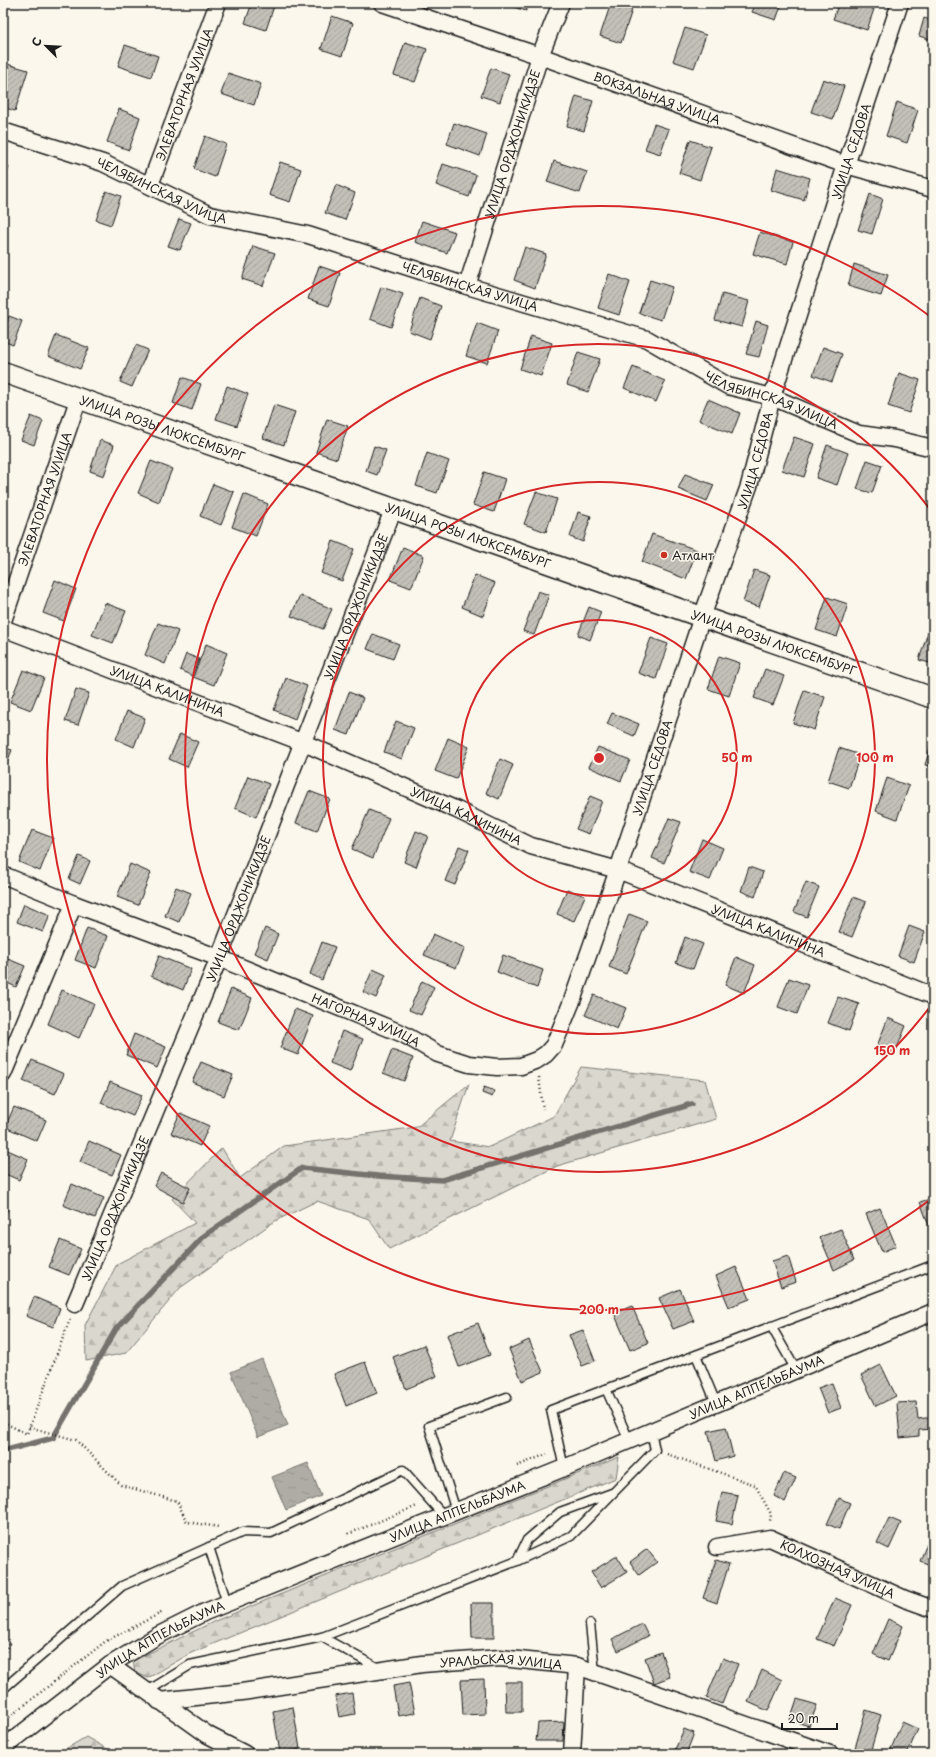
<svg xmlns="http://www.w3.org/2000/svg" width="936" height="1757" font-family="'Playpen Sans',sans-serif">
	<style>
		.forest { fill: url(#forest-firs); stroke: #7b7a75 }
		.water { fill: url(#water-ripples); stroke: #74726e }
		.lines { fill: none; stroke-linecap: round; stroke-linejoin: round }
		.stream { stroke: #74726e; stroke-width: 5.5 }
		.building { fill: url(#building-hatch); stroke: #1c1c1c }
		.service-casing { stroke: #1c1c1c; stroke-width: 11 }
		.minor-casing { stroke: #1c1c1c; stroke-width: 19 }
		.tertiary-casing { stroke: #1c1c1c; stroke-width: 23 }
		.path { stroke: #1c1c1c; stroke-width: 2.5; stroke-dasharray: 1 3; stroke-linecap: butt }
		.service { stroke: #fbf7ec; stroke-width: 8 }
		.minor { stroke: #fbf7ec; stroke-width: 16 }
		.tertiary { stroke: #fbf7ec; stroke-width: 20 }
		.ring { fill: none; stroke: #d62828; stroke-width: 2 }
		.poi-dot { fill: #c8321e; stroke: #fbf7ec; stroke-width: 1.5 }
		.labels { text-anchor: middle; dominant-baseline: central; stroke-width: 3; stroke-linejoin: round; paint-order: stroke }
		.street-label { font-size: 12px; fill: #1c1c1c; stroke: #fbf7ec }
		.poi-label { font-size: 12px; fill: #1c1c1c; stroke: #fbf7ec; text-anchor: start }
		.centre { fill: #d62828; stroke: #fbf7ec; stroke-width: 2 }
		.ring-label { font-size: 12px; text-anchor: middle; font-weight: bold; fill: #d62828; stroke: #fbf7ec; stroke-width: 3; stroke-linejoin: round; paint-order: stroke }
	</style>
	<defs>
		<pattern id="forest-firs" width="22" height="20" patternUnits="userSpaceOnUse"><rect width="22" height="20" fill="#dad7ce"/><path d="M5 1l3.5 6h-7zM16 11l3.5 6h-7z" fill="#bab8b0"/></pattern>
		<pattern id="water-ripples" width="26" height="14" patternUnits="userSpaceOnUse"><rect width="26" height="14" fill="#afaca5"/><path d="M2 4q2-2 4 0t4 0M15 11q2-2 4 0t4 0" fill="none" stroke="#96938d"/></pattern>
		<pattern id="building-hatch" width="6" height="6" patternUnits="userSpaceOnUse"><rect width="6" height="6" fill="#c3c0b8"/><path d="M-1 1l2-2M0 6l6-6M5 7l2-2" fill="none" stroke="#a7a49e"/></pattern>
	</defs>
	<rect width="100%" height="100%" fill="#fbf7ec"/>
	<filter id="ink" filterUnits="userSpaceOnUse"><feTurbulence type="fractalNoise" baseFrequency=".025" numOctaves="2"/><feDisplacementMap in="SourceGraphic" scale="8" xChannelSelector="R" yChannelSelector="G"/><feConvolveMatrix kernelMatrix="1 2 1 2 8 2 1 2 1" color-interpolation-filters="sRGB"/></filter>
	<g filter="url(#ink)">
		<g class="forest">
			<polygon points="581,1067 705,1080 716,1119 557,1166 389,1249 369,1219 317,1201 275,1221 180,1288 126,1353 86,1361 85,1325 117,1264 195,1223 172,1199 222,1148 240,1178 284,1146 417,1127 469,1084 450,1141 489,1147 554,1116"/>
			<polygon points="619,1457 616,1478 191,1653 148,1678 135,1672 133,1661 215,1621"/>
			<polygon points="86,1737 116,1754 57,1754"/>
		</g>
		<g class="water">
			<polygon points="262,1359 288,1425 258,1437 231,1372"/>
			<polygon points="308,1463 321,1496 286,1510 272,1477"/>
		</g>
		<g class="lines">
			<polyline class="stream" points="3,1451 53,1438 116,1329 204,1236 302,1168 378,1176 442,1180 692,1104"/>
		</g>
		<g class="building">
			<polygon points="252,3 275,3 266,30 245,23"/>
			<polygon points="502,3 529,3 526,11"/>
			<polygon points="611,3 632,10 621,43 600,36"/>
			<polygon points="756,3 782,3 776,20 752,12"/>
			<polygon points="839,3 856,3 874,9 867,30 833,19"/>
			<polygon points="332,16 353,23 342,56 321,49"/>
			<polygon points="924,18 933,21 932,40 919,36"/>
			<polygon points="685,28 706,35 694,68 673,61"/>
			<polygon points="405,42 427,49 415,82 394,75"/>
			<polygon points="125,45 158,56 151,77 118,66"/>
			<polygon points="7,64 28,70 15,111 3,107 3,78"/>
			<polygon points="491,68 509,74 500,102 481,96"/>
			<polygon points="228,73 261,84 254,105 221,94"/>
			<polygon points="823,79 844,86 833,119 811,112"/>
			<polygon points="576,96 593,101 584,131 567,126"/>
			<polygon points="897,102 918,110 907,143 886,136"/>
			<polygon points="119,109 140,117 129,150 107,142"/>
			<polygon points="454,123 487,134 480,156 447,144"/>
			<polygon points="654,124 669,129 660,154 645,149"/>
			<polygon points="205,136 226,144 215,177 194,169"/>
			<polygon points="690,140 711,147 700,180 679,173"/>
			<polygon points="554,161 587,172 580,193 547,182"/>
			<polygon points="280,162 301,169 290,202 269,195"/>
			<polygon points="443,164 476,175 469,197 436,185"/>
			<polygon points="3,165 9,167 3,184"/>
			<polygon points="777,168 810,178 804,200 771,190"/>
			<polygon points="336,185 355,193 345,220 325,213"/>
			<polygon points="106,191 121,196 111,225 96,220"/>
			<polygon points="870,194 883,199 872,234 858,230"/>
			<polygon points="179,219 191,223 180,250 168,246"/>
			<polygon points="422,221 455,232 447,253 415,242"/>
			<polygon points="760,232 793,242 787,264 753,254"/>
			<polygon points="253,246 275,253 263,286 242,279"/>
			<polygon points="525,247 546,254 535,288 514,280"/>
			<polygon points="854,264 888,275 881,296 848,286"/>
			<polygon points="319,266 340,273 329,306 308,299"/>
			<polygon points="609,274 630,282 619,315 598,308"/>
			<polygon points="650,280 672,287 661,320 639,313"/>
			<polygon points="381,287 403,294 391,327 370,319"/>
			<polygon points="722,294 749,301 742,327 715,320"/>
			<polygon points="420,298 441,306 430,339 409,331"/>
			<polygon points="9,316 22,321 13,345 3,341 3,332"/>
			<polygon points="756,321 768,325 759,357 746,354"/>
			<polygon points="477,323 498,331 487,363 466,356"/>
			<polygon points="56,335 89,348 80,369 48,356"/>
			<polygon points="531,336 552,343 541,376 520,369"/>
			<polygon points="136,345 148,350 132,387 120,382"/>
			<polygon points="823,347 842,354 832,382 813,375"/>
			<polygon points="578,352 600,359 588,392 567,385"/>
			<polygon points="633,367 665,381 656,402 624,388"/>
			<polygon points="899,373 920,380 909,413 888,406"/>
			<polygon points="182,377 201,384 192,410 173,403"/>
			<polygon points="227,386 248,394 237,426 216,419"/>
			<polygon points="708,399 740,413 732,434 699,420"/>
			<polygon points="274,405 295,412 284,445 263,438"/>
			<polygon points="31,416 43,421 34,445 21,440"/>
			<polygon points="327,419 348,426 337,459 316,452"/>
			<polygon points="794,437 815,444 804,477 782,470"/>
			<polygon points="100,440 114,445 104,476 90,471"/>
			<polygon points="827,445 848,453 837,485 816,478"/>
			<polygon points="374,446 386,450 377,475 366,471"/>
			<polygon points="427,453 449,461 437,493 416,486"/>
			<polygon points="867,460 882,465 872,493 857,489"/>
			<polygon points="151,461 172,469 159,502 138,493"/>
			<polygon points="484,472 505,479 494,512 473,505"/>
			<polygon points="685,474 714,485 707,501 678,489"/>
			<polygon points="213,484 234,492 221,525 200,516"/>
			<polygon points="536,492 557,499 546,532 524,524"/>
			<polygon points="244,494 268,504 256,536 232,527"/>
			<polygon points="578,512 591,516 583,542 570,537"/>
			<polygon points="652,534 697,550 686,579 642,562"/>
			<polygon points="333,541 354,549 342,581 321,573"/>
			<polygon points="403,547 424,556 411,588 390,580"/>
			<polygon points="754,570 770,575 759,607 743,602"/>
			<polygon points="475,575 495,583 483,616 462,607"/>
			<polygon points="55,580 76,589 64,621 43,613"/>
			<polygon points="538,591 549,595 534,635 523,631"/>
			<polygon points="300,595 332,609 323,629 291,616"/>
			<polygon points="827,597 848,604 837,637 816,630"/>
			<polygon points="105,603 126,611 113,643 92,635"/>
			<polygon points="589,607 601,612 590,640 578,635"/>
			<polygon points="158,623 178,631 165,664 145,655"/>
			<polygon points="929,629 933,630 933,664 919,660"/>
			<polygon points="373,634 399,644 393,659 367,649"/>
			<polygon points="651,638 668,644 656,679 638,673"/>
			<polygon points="206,644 227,653 214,685 193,677"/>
			<polygon points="186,654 199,659 192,676 180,670"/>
			<polygon points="719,656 740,663 729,696 708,689"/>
			<polygon points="765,669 784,676 773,705 754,698"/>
			<polygon points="23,670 44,678 31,710 10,702"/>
			<polygon points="286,678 307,686 295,719 274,710"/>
			<polygon points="76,689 89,693 78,725 65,721"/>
			<polygon points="804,690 825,697 814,730 793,723"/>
			<polygon points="349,692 363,698 349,735 335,730"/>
			<polygon points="127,711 145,718 134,747 116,739"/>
			<polygon points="612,713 639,724 634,736 607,724"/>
			<polygon points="396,721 414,728 402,759 384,752"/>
			<polygon points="180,734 198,742 187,767 169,759"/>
			<polygon points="448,738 469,747 456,779 435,771"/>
			<polygon points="933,738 933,767 925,765"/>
			<polygon points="3,747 12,750 6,765 3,764"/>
			<polygon points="598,747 630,760 621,781 589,767"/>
			<polygon points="839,748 860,755 849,788 828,781"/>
			<polygon points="500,759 513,765 499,799 486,793"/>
			<polygon points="248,776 269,784 256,817 235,808"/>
			<polygon points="887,778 909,786 897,819 876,811"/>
			<polygon points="309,791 330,799 317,831 296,823"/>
			<polygon points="590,796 602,801 589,834 576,829"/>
			<polygon points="369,810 389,818 373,858 352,849"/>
			<polygon points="669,818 681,822 664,863 652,858"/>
			<polygon points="32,830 53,838 40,871 19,862"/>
			<polygon points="416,831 428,836 416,867 404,862"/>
			<polygon points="702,839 723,848 710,880 689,872"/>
			<polygon points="459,846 469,850 455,885 445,881"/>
			<polygon points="79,856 90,861 80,884 69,879"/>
			<polygon points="130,864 151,873 138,905 117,897"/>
			<polygon points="749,867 763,872 755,897 741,891"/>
			<polygon points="806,882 819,887 807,917 794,912"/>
			<polygon points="176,887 191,893 179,922 165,916"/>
			<polygon points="567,889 585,896 574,921 557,914"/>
			<polygon points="853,897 866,902 852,937 839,932"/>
			<polygon points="24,904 50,915 43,932 17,922"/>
			<polygon points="629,914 647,921 626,974 609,967"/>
			<polygon points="909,926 925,932 914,962 898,956"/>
			<polygon points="87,928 108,936 96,968 75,960"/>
			<polygon points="265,928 278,934 268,959 254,953"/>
			<polygon points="433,934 465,948 456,968 424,955"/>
			<polygon points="685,937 703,944 693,969 676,963"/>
			<polygon points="322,942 335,947 322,980 310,974"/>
			<polygon points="503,955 543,970 537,988 497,972"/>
			<polygon points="159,956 191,969 183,990 151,976"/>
			<polygon points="3,957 25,966 16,987 3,981"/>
			<polygon points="736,957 755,965 744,993 725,985"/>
			<polygon points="373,969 386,975 376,998 363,992"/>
			<polygon points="789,978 808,985 797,1014 778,1007"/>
			<polygon points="422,981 434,987 421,1015 409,1010"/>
			<polygon points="231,989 252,998 239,1030 218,1022"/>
			<polygon points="62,990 94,1004 79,1038 48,1024"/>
			<polygon points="594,995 626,1008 617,1029 585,1015"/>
			<polygon points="838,997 859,1004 849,1031 828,1023"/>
			<polygon points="295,1009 313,1016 298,1055 280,1048"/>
			<polygon points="888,1018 906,1026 895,1053 877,1046"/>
			<polygon points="342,1031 363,1039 350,1071 330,1063"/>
			<polygon points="134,1034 166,1047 157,1068 126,1055"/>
			<polygon points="392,1050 413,1058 404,1081 383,1073"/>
			<polygon points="32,1060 64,1074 55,1094 23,1081"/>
			<polygon points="201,1062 233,1075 224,1096 192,1082"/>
			<polygon points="110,1082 142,1095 133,1116 101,1103"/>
			<polygon points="484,1087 495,1091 492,1097 482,1093"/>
			<polygon points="14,1107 46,1120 37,1141 5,1127"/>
			<polygon points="180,1113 209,1126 200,1146 171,1133"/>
			<polygon points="89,1141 121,1155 112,1175 80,1162"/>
			<polygon points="3,1148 28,1159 19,1180 3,1173"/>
			<polygon points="161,1173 190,1188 183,1202 154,1186"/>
			<polygon points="72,1184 104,1198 95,1218 63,1205"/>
			<polygon points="933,1198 933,1227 930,1228 920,1202"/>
			<polygon points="3,1207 8,1209 3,1220"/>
			<polygon points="880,1208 896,1246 882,1252 866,1214"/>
			<polygon points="841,1229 854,1260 834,1270 820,1237"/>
			<polygon points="60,1240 81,1249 69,1275 49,1267"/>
			<polygon points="788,1256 796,1282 781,1287 772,1261"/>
			<polygon points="736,1267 750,1299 729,1307 716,1276"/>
			<polygon points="680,1289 694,1321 673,1329 659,1298"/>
			<polygon points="34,1297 60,1308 53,1327 26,1316"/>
			<polygon points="632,1306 648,1343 630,1350 614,1313"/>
			<polygon points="478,1323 490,1355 459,1367 447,1335"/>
			<polygon points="583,1330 595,1361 582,1366 569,1335"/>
			<polygon points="529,1340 543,1372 522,1381 509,1349"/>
			<polygon points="424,1345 437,1376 406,1389 393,1357"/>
			<polygon points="365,1362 377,1393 346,1406 334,1374"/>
			<polygon points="881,1365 896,1396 876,1406 861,1375"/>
			<polygon points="832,1383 841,1408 828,1413 818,1388"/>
			<polygon points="916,1402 918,1419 933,1417 933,1429 919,1430 919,1436 900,1438 897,1403"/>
			<polygon points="726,1427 733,1456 716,1461 708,1431"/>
			<polygon points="784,1473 796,1478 785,1502 774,1496"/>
			<polygon points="722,1492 738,1495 732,1524 716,1521"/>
			<polygon points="839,1498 850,1503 839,1529 827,1524"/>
			<polygon points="889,1518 901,1523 889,1549 877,1543"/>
			<polygon points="932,1531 933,1532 933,1566 920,1561"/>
			<polygon points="647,1549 657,1562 639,1575 630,1562"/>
			<polygon points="617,1556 627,1572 601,1588 591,1572"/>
			<polygon points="716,1560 729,1564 717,1603 703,1598"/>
			<polygon points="835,1598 852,1605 834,1646 817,1639"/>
			<polygon points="471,1603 494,1603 494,1638 472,1638"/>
			<polygon points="888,1619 903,1626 888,1661 873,1654"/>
			<polygon points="642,1624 648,1636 618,1651 612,1639"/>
			<polygon points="661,1652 670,1677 654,1683 645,1658"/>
			<polygon points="723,1658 738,1664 722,1704 706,1698"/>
			<polygon points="762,1670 782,1680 768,1711 748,1702"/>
			<polygon points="484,1679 485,1714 463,1715 461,1680"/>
			<polygon points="505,1682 522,1682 522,1712 506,1712"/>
			<polygon points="409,1683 415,1713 398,1716 393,1686"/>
			<polygon points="352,1693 355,1714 339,1717 335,1696"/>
			<polygon points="797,1699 817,1705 809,1726 790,1720"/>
			<polygon points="293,1707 300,1749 280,1753 273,1711"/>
			<polygon points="866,1710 881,1715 870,1753 855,1748"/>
			<polygon points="564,1722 563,1741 536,1741 538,1723"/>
			<polygon points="902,1722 918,1729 907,1754 889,1754"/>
			<polygon points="684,1729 694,1733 686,1754 673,1754"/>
		</g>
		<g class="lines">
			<g class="service-casing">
				<g id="service">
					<polyline points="771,1326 796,1370"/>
					<polyline points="696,1355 716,1403"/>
					<polyline points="606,1389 629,1440"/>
					<polyline points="564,1468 551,1410 933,1265"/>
					<polyline points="456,1511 429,1426 507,1397"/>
					<polyline points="209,1547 227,1603"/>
					<polyline points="517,1561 527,1540 560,1512 612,1493"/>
					<polyline points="590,1624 595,1672"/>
					<polyline points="322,1637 380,1669"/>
					<polyline points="3,1689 122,1586 243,1532 271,1533 403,1470 444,1516"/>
					<polyline points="146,1692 190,1665 322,1637 517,1561 571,1536 655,1450 651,1431"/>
					<polyline points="218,1740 220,1754"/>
				</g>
			</g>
			<g class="minor-casing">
				<g id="minor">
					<path id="s1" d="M382 3 540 56 846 165 933 189"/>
					<path id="s2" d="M3 131 103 163 210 215 308 235 467 286 647 339 728 386 772 397 859 434 895 439 933 448"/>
					<path id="s3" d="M150 185 218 3"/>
					<path id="s4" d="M467 286 540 56 561 3"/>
					<path id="s5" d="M3 621 78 400"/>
					<path id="s6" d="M3 628 304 743 457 810 531 846 618 870 933 996"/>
					<path id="s7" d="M3 875 74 904 219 958 403 1034 438 1054 469 1064 497 1067 521 1066 537 1060 546 1054 554 1045 572 1001 618 870 702 617 749 486 772 397 846 165 900 3"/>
					<polyline points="3,1074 74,904"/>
					<path id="s8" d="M75 1304 219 958 393 510"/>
					<path id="s9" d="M717 1547 770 1538 905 1599 933 1609"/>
					<polyline points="110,1665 208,1735 245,1754"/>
					<path id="s10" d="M159 1701 242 1692 422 1664 500 1658 577 1666 830 1754"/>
					<path id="s11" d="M3 1748 110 1665 157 1636 205 1612 564 1468 933 1312"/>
					<polyline points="572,1754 577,1666"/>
				</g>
			</g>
			<g class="tertiary-casing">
				<g id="tertiary">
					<path id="s12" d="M3 372 933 698"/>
				</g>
			</g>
			<g class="path">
				<polyline points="539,1077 543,1109"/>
				<polyline points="3,1422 27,1434 70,1319"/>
				<polyline points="29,1427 76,1440 121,1485 177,1501 187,1522 219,1527"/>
				<polyline points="667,1454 755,1485 771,1514 770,1521"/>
				<polyline points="517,1466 547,1454"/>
				<polyline points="348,1534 417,1506"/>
				<polyline points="3,1633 9,1644 3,1655"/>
				<polyline points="3,1722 106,1641 163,1612"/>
			</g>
			<use href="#service" class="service"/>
			<use href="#minor" class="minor"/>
			<use href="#tertiary" class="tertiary"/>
		</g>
	</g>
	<g class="ring">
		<circle cx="599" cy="758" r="138"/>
		<circle cx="599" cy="758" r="276"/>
		<path d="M932 1004A414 414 0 1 1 932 512"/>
		<path d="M931 1199A552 552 0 1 1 931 317"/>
	</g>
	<circle class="poi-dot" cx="664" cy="555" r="4"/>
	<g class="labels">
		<g class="street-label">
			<text stroke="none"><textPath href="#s3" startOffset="97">ЭЛЕВАТОРНАЯ УЛИЦА</textPath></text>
			<text stroke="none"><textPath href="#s1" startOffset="291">ВОКЗАЛЬНАЯ УЛИЦА</textPath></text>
			<text stroke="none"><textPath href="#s4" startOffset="149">УЛИЦА ОРДЖОНИКИДЗЕ</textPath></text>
			<text stroke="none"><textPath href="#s7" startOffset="1538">УЛИЦА СЕДОВА</textPath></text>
			<text stroke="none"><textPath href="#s2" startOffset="170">ЧЕЛЯБИНСКАЯ УЛИЦА</textPath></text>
			<text stroke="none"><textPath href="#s2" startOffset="494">ЧЕЛЯБИНСКАЯ УЛИЦА</textPath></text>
			<text stroke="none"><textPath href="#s2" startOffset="818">ЧЕЛЯБИНСКАЯ УЛИЦА</textPath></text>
			<text stroke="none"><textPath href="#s12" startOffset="169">УЛИЦА РОЗЫ ЛЮКСЕМБУРГ</textPath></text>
			<text stroke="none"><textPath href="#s7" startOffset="1214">УЛИЦА СЕДОВА</textPath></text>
			<text stroke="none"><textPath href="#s5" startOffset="129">ЭЛЕВАТОРНАЯ УЛИЦА</textPath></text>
			<text stroke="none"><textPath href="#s12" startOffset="493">УЛИЦА РОЗЫ ЛЮКСЕМБУРГ</textPath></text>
			<text stroke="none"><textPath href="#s8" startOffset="752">УЛИЦА ОРДЖОНИКИДЗЕ</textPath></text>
			<text stroke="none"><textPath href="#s12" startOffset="817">УЛИЦА РОЗЫ ЛЮКСЕМБУРГ</textPath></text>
			<text stroke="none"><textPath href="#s6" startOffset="176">УЛИЦА КАЛИНИНА</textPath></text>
			<text stroke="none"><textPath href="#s7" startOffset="890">УЛИЦА СЕДОВА</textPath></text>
			<text stroke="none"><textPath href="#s6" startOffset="500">УЛИЦА КАЛИНИНА</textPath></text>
			<text stroke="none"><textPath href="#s8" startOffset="428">УЛИЦА ОРДЖОНИКИДЗЕ</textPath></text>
			<text stroke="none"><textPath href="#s6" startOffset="824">УЛИЦА КАЛИНИНА</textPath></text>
			<text stroke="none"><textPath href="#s7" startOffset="391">НАГОРНАЯ УЛИЦА</textPath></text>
			<text stroke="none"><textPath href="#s8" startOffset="104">УЛИЦА ОРДЖОНИКИДЗЕ</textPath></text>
			<text stroke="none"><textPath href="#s11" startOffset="840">УЛИЦА АППЕЛЬБАУМА</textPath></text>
			<text stroke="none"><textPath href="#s11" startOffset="516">УЛИЦА АППЕЛЬБАУМА</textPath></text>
			<text stroke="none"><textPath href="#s9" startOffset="128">КОЛХОЗНАЯ УЛИЦА</textPath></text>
			<text stroke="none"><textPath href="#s11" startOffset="192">УЛИЦА АППЕЛЬБАУМА</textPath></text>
			<text stroke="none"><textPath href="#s10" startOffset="345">УРАЛЬСКАЯ УЛИЦА</textPath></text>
		</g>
		<g class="poi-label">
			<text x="672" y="555">Атлант</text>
		</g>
	</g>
	<circle cx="599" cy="758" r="6" class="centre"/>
	<g class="ring-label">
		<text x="737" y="762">50 m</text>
		<text x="875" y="762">100 m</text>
		<text x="892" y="1055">150 m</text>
		<text x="599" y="1314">200 m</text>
	</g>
	<rect width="936" height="1757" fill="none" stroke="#fbf7ec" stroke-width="16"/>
	<rect x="8" y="8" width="920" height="1741" fill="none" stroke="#1c1c1c" stroke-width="1.5" filter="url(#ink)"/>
	<g transform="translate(46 46) rotate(294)" stroke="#fbf7ec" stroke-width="3" paint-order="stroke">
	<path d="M0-3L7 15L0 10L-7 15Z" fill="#1c1c1c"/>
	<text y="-6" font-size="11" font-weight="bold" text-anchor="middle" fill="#1c1c1c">С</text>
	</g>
	<path d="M782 1723v6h55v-6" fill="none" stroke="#1c1c1c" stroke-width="2"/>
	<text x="788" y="1723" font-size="12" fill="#1c1c1c" stroke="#fbf7ec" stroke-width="3" paint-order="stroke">20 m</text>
</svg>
